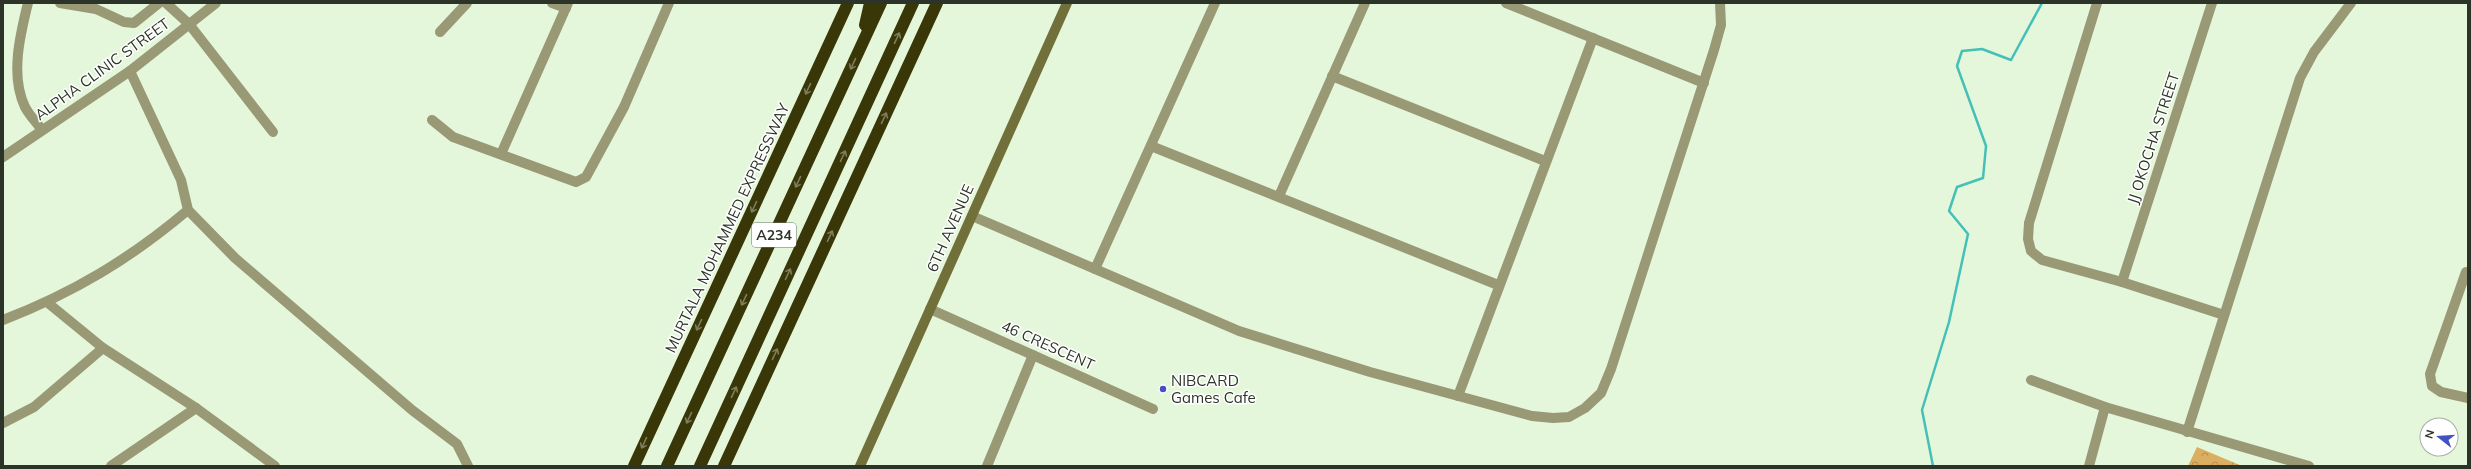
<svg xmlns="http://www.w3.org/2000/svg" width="2471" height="469" font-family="Mulish,sans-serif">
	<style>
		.forest { fill: url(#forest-crowns) }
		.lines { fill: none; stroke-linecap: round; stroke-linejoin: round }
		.stream { stroke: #45c0b8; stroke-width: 2.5 }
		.street { stroke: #999976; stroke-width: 10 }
		.secondary { stroke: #716f3a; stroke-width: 10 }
		.highway { stroke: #393707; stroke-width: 12 }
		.oneway { stroke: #7e7d5e }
		.poi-dot { fill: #4351c6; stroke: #fff; stroke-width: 1.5 }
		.labels { text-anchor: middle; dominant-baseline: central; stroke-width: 3; stroke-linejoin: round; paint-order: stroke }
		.shield { fill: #fff; stroke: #6b7068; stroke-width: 1 }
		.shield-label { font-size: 14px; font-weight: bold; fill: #2c3328 }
		.street-label { font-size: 15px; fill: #2c3328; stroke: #fff }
		.poi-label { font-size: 15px; fill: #2c3328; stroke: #fff; text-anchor: start }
	</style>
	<defs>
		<pattern id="forest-crowns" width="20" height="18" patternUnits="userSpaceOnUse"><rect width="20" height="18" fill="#dbae62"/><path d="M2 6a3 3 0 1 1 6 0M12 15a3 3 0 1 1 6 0" fill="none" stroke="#b28e51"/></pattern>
	</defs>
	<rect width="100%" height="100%" fill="#e5f7da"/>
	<polygon class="forest" points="2197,447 2242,466 2188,466"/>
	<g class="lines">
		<polyline class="stream" points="1933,466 1922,410 1949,322 1968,234 1949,211 1957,187 1983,178 1986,146 1957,66 1962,51 1982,49 2011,60 2042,3"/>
		<g class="street">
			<path d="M28 3C20 35 10 76 25 107 29 115 37 123 42 130"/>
			<polyline points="60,3 96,9 124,22 134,23 159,3"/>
			<polyline points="166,3 189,24 273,132"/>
			<polyline points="552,3 566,8"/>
			<polyline points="1506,3 1704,83"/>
			<polyline points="2097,3 2029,223 2028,239 2031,251 2042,260 2122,282 2224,315"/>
			<polyline points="440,32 467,3"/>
			<polyline points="130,71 181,180 188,210 235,258 412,410 457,444 468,466"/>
			<polyline points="1332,76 1545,161"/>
			<polyline points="432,120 453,137 576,182 586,177 624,107 669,3"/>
			<polyline points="1151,146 1498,285"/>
			<polyline points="501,154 568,3"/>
			<polyline points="3,157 130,71 216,3"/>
			<polyline points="1279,196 1365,3"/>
			<polyline points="972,216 1239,331 1370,372 1532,416 1553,418 1569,417 1585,408 1601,393 1611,369 1714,50 1721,25 1720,3"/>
			<polyline points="1095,269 1215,3"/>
			<polyline points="2466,272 2430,374 2432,386 2441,392 2468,398"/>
			<polyline points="2122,282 2212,3"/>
			<polyline points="48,303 103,348 196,408 275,466"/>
			<polyline points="930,309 1153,409"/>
			<path d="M3 320C73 293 130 259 188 210"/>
			<polyline points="2031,380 2105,407"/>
			<polyline points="1458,396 1593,38"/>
			<polyline points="3,423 34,407 103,348"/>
			<polyline points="2187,432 2300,78 2314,52 2351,3"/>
			<polyline points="111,466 196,408"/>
			<polyline points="987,466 1033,355"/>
			<polyline points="2089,466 2105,407 2309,466"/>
		</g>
		<polyline class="secondary" points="860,466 1067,3"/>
		<g class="highway">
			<polyline points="865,25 870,3"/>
			<polyline points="634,466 848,3"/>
			<polyline points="667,466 881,3"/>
			<polyline points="700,466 913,3"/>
			<polyline points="724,466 937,3"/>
		</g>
	</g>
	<defs><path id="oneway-shaft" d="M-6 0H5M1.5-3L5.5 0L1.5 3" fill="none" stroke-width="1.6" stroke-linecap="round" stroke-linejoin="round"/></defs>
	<g class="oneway">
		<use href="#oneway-shaft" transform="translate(897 38) rotate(-65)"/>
		<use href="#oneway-shaft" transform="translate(853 64) rotate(115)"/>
		<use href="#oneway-shaft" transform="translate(808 89) rotate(115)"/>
		<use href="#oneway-shaft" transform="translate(884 118) rotate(-65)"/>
		<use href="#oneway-shaft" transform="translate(843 156) rotate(-65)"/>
		<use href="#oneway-shaft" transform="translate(798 182) rotate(115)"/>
		<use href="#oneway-shaft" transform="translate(754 207) rotate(115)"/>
		<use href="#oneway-shaft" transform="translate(830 236) rotate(-65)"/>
		<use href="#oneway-shaft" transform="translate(788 274) rotate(-65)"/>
		<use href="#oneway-shaft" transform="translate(744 300) rotate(115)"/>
		<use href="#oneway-shaft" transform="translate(699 325) rotate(115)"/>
		<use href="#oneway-shaft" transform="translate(775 354) rotate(-65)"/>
		<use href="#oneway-shaft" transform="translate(734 392) rotate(-65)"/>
		<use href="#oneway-shaft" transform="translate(689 418) rotate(115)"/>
		<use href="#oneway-shaft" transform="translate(644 443) rotate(115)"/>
	</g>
	<circle class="poi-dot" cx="1163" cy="389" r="4"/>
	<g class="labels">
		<rect class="shield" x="752" y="223" width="44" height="24" rx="3"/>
		<g class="shield-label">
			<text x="774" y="235">A234</text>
		</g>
		<g class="street-label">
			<text transform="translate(102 69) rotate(-36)">ALPHA CLINIC STREET</text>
			<text transform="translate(2153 138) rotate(-72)">JJ OKOCHA STREET</text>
			<text transform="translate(727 228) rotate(-65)">MURTALA MOHAMMED EXPRESSWAY</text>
			<text transform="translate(950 228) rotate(-66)">6TH AVENUE</text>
			<text transform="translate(1048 345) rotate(24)">46 CRESCENT</text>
		</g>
		<g class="poi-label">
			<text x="1171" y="380">NIBCARD<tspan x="1171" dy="17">Games Cafe</tspan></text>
		</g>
	</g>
	<rect width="2471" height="469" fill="none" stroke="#2c3328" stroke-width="8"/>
	<g transform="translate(2439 437) rotate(287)"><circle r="19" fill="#ffffff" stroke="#abada9"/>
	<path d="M0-3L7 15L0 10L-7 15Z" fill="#4351c6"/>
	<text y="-6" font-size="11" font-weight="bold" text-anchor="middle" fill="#2c3328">N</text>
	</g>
</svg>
